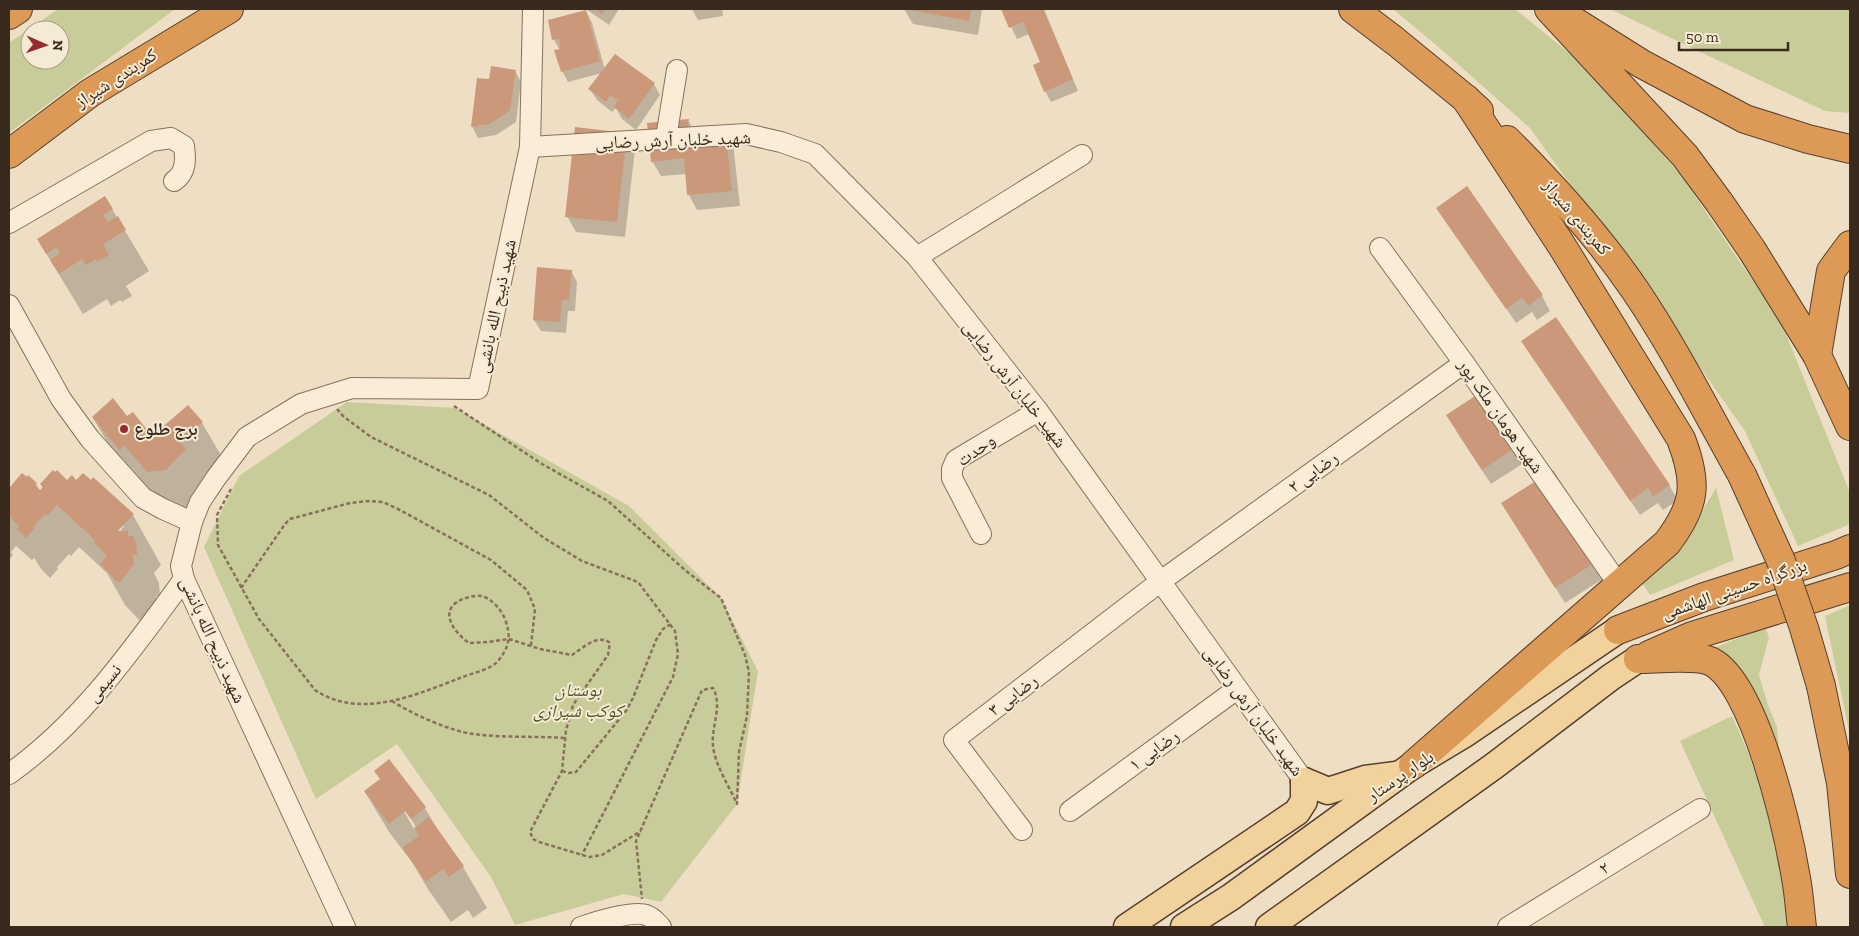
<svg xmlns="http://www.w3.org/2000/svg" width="1859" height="936" font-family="'Zilla Slab','Noto Naskh Arabic',serif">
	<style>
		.green { fill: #c8cc98; fill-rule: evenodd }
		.shadow { fill: #0003; fill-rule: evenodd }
		.building { fill: #cc987a }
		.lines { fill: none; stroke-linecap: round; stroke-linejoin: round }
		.minor-casing { stroke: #88715b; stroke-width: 22 }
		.major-casing { stroke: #563f2f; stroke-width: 29 }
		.highway-casing { stroke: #563f2f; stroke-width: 30 }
		.path { stroke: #88715b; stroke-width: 2.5; stroke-dasharray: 4 2.5; stroke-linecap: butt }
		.minor { stroke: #f9edd7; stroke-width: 20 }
		.major { stroke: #f1d29c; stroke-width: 26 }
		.highway { stroke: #dc9a56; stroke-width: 28 }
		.highway-bridge-casing { stroke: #563f2f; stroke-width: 30; stroke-linecap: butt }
		.highway-bridge { stroke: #dc9a56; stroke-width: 28 }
		.poi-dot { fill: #972b31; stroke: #f5ead4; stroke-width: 2 }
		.labels { text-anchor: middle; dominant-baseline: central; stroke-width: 4; stroke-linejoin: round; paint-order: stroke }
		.street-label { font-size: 18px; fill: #392a1e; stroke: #f5ead4 }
		.poi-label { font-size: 18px; font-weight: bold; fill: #392a1e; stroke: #f5ead4; text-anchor: start }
		.park-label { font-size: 18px; font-style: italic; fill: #4b5525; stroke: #f5ead4 }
	</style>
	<rect width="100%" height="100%" fill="#eedfc4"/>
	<g class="green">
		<path d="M58 9H175L9 133V43ZM30 30H60V60H30Z"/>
		<polygon points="1393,9 1515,9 1589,69 1683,178 1782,324 1850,493 1850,524 1798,546 1745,431 1530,128 1442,50"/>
		<polygon points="1610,9 1850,9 1850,113 1825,111"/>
		<polygon points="347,402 455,408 629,506 721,598 758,671 737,804 661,902 624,894 515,925 491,877 397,744 316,799 204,547 239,476"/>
		<polygon points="1716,488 1734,560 1650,595 1641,581 1683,544"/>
		<polygon points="1850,605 1850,736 1825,616"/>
		<polygon points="1765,627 1769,637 1759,675 1767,702 1777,727 1780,761 1707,651"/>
		<path d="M1732 716C1739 732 1747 749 1753 766 1773 814 1785 875 1790 927H1765L1680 741Z"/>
	</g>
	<g class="shadow">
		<polygon points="586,9 619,9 609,25"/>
		<polygon points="692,9 722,9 723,16 698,20"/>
		<polygon points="904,9 982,9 978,35 913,24"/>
		<polygon points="1006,9 1044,9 1078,91 1051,102 1045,91 1042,63 1029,34 1017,39 1003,10"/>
		<polygon points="586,11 592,23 605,70 654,84 660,95 636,130 622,119 616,108 612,112 597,100 590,89 602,73 568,82 562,71 560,50 554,40"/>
		<polygon points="515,71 521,82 516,122 496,135 478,138 472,126 490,81"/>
		<polygon points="688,120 694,131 733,143 740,206 697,210 689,195 687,174 661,176 652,161"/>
		<polygon points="626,134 635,149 625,237 576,232 567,216"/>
		<polygon points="1466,188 1542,296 1550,311 1537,320 1532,312 1516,323 1438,208"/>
		<polygon points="112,209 149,271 126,286 132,296 122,302 120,300 111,306 107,299 83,314 38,240"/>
		<polygon points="571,271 577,282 575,311 568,311 566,333 541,331 534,320"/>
		<polygon points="1532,356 1669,485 1678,500 1663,510 1658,503 1640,515"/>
		<polygon points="93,418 127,418 152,437 202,423 231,472 209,491 214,500 194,520 177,522 122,467"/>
		<polygon points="1456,431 1536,455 1491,484"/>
		<path d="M23 475 36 484 40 491 43 488 41 484 76 482 133 515 161 565 154 573 159 583 160 596H156L157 605 141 622 125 605 107 573 79 547 71 556 69 554 57 567 58 569 50 578 42 570 34 558 32 560 16 546 11 552 13 555 9 560V490ZM123 525 124 526 119 533H115Z"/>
		<polygon points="1512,519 1615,571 1565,603"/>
		<path d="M389 761 425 808 442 837 463 867 487 908 473 918 468 910 451 922 428 889 412 862 389 832 365 792 381 780ZM403 805 417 829H414L401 806Z"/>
	</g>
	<g class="building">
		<polygon points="595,9 606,9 602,14"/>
		<polygon points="905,9 971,9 969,21"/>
		<polygon points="1001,9 1043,9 1073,79 1044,92 1033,65 1040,62 1023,22 1009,28"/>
		<polygon points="586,10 600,61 561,72 554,50 561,49 559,39 552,40 548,20"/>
		<polygon points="615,54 655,83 629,119 614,107 618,100 610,95 606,102 588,89"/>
		<polygon points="491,66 516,70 510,110 490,124 471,127 477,78 489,79"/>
		<polygon points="689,119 687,131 725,127 732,191 687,195 684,158 651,162 647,123"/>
		<polygon points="575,127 627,133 617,222 565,217"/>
		<polygon points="1467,186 1543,295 1528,306 1522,298 1506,309 1436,208"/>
		<polygon points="105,196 113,209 103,215 108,222 118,216 126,230 103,244 109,255 97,262 96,259 86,265 82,259 59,274 50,260 60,253 57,247 46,254 37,239"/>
		<polygon points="537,267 572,270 569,300 562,300 560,322 533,320"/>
		<polygon points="1556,317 1670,485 1653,496 1648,488 1630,501 1521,341"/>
		<polygon points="1492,385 1528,439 1482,470 1446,415"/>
		<polygon points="113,398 127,416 133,412 152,436 188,405 203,422 180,442 186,449 166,470 147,472 125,446 119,450 92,417"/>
		<polygon points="53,470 55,472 57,470 67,480 72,475 76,480 83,473 91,480 93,477 134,514 118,531 128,531 128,536 134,536 134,541 136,540 137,555 133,555 134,564 120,582 118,581 117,582 100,564 107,556 94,542 95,540 57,505 47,516 45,514 34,526 35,528 26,538 17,529 19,526 10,517 9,519 9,488 22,473 27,477 28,475 37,483 35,485 40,490 43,487 40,484"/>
		<polygon points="1553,470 1607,555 1555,588 1501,503"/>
		<polygon points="389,759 426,807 411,819 405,811 389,824 364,791 380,779 374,771"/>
		<polygon points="429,817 464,866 449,877 443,869 426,882 402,848 419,836 414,828"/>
	</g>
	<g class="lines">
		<g class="minor-casing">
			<g id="minor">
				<polyline points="666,138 677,70"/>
				<polyline points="530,147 746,134 781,142 815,154 917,257 1038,411 1304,781"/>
				<path d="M9 223 151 141 171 138 184 146C186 160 186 173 174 181"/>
				<polyline points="1380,248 1464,363 1619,585"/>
				<polyline points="917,257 1082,155"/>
				<polyline points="9,305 61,399 90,439 143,498 163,509 192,522"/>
				<polyline points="981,534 952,478 952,469 956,460 1038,411"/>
				<path d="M9 774C81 723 132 650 184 579"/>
				<polyline points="1070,811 1237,689"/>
				<polyline points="1022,830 954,740 1161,581 1464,363"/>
				<polyline points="345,927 184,579 181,566 192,522 200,502 216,478 247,437 301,404 352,388 478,389 530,147 533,9"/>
				<path d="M581 927C595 922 634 910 646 915 653 917 656 922 661 927"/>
				<polyline points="1508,927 1700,809"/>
			</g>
		</g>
		<g class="major-casing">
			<g id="major">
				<polyline points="1304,781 1328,791 1365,779 1396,775"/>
				<polyline points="1127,927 1297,812 1304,801 1304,781"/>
				<polyline points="1184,927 1231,897 1413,765 1466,733 1618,630"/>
				<polyline points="1269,927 1494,766 1611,677 1638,659"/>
			</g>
		</g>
		<g class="highway-casing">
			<g id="highway">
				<polyline points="1353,9 1395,41 1466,99 1479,111"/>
				<polyline points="1549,9 1685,156 1719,202 1752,250 1817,355 1850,426"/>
				<polyline points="9,15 18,9"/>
				<polyline points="1572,20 1642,64 1745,119 1808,139 1850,149"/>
				<path d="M1507 140C1553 186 1598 236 1635 290 1675 349 1707 413 1742 475"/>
				<polyline points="9,154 90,93 229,9"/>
				<polyline points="1817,355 1831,271 1850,245"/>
				<polyline points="1618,630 1704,597 1836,555 1850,549"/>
				<polyline points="1649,655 1692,636 1850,587"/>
				<path d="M1638 659C1656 659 1695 655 1710 661 1755 681 1788 831 1796 878 1799 894 1800 911 1802 927"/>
				<polyline points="1821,686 1841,783 1850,874"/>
				<path d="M1413 765 1667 543C1696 505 1698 483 1681 439L1562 246 1466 99"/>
			</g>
		</g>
		<g class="path">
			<path d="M454 406 542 464 608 501 686 571 721 598 745 655 749 672 747 716 739 752 737 804C729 786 715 765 713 746 711 726 723 706 713 688L702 690 636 841 642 899"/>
			<polyline points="337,409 343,416 371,437 489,495 544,538 582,561 638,582 675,631 678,654 673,677 582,855"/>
			<path d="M231 489 217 515 218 545 259 619 315 690C359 720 416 695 460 678 472 673 490 670 498 661 510 646 511 636 505 619 501 609 491 598 481 596 476 595 470 597 466 598 437 607 451 630 469 643L488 642 509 639 540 649 572 655C583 648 598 633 610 643L608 655 573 705 566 730 562 771 530 832 533 839 539 842 589 857 602 855 641 831"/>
			<polyline points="241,588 285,524 290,519 350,503 367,501 383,502 400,510 491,560 527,590 535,609 531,646"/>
			<path d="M392 701C412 714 450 731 473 734 503 738 536 736 566 738"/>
			<polyline points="562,771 569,773 576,772 626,711 633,698 656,640 663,629 671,624"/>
		</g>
		<use href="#minor" class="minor"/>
		<use href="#major" class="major"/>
		<use href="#highway" class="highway"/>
		<g class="highway-bridge-casing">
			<polyline id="highway-bridge" points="1742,475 1781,561 1804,628 1821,686"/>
		</g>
		<use href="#highway-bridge" class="highway-bridge"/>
	</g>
	<circle class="poi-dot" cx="124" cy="429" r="5"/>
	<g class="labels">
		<g class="street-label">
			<text transform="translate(116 78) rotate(-33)">کمربندی شیراز</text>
			<text transform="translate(673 140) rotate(-2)">شهید خلبان آرش رضایی</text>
			<text transform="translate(1577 217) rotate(50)">کمربندی شیراز</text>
			<text transform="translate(496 306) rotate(-78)">شهید ذبیح الله بانشی</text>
			<text transform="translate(1015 384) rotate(52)">شهید خلبان آرش رضایی</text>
			<text transform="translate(1501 416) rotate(55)">شهید هومان ملک پور</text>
			<text transform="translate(976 450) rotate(-35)">وحدت</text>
			<text transform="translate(1313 472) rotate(-36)">رضایی ۲</text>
			<text transform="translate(1734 589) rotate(-19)">بزرگراه حسینی الهاشمی</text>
			<text transform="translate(213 640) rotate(66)">شهید ذبیح الله بانشی</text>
			<text transform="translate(104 683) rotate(-50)">نسیمی</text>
			<text transform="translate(1013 695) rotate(-37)">رضایی ۳</text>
			<text transform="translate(1254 711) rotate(54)">شهید خلبان آرش رضایی</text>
			<text transform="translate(1154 750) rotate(-36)">رضایی ۱</text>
			<text transform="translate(1400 776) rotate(-34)">بلوار پرستار</text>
			<text transform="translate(1604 868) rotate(-32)">۲</text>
		</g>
		<g class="poi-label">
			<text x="134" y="429">برج طلوع</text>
		</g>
		<g class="park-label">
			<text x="578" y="690">بوستان<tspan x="578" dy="21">کوکب شیرازی</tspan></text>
		</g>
	</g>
	<rect width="1859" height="936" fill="none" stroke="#392a1e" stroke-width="20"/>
	<g transform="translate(45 45) rotate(92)"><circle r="24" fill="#f5ead4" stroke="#aa9d8b"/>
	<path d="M0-4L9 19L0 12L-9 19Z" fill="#972b31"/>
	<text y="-8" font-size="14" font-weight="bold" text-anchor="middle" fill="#392a1e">N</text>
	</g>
	<path d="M1679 42v8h109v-8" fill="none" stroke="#392a1e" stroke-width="2.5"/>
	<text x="1686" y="42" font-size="15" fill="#392a1e" stroke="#f5ead4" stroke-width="4" paint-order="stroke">50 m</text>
</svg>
